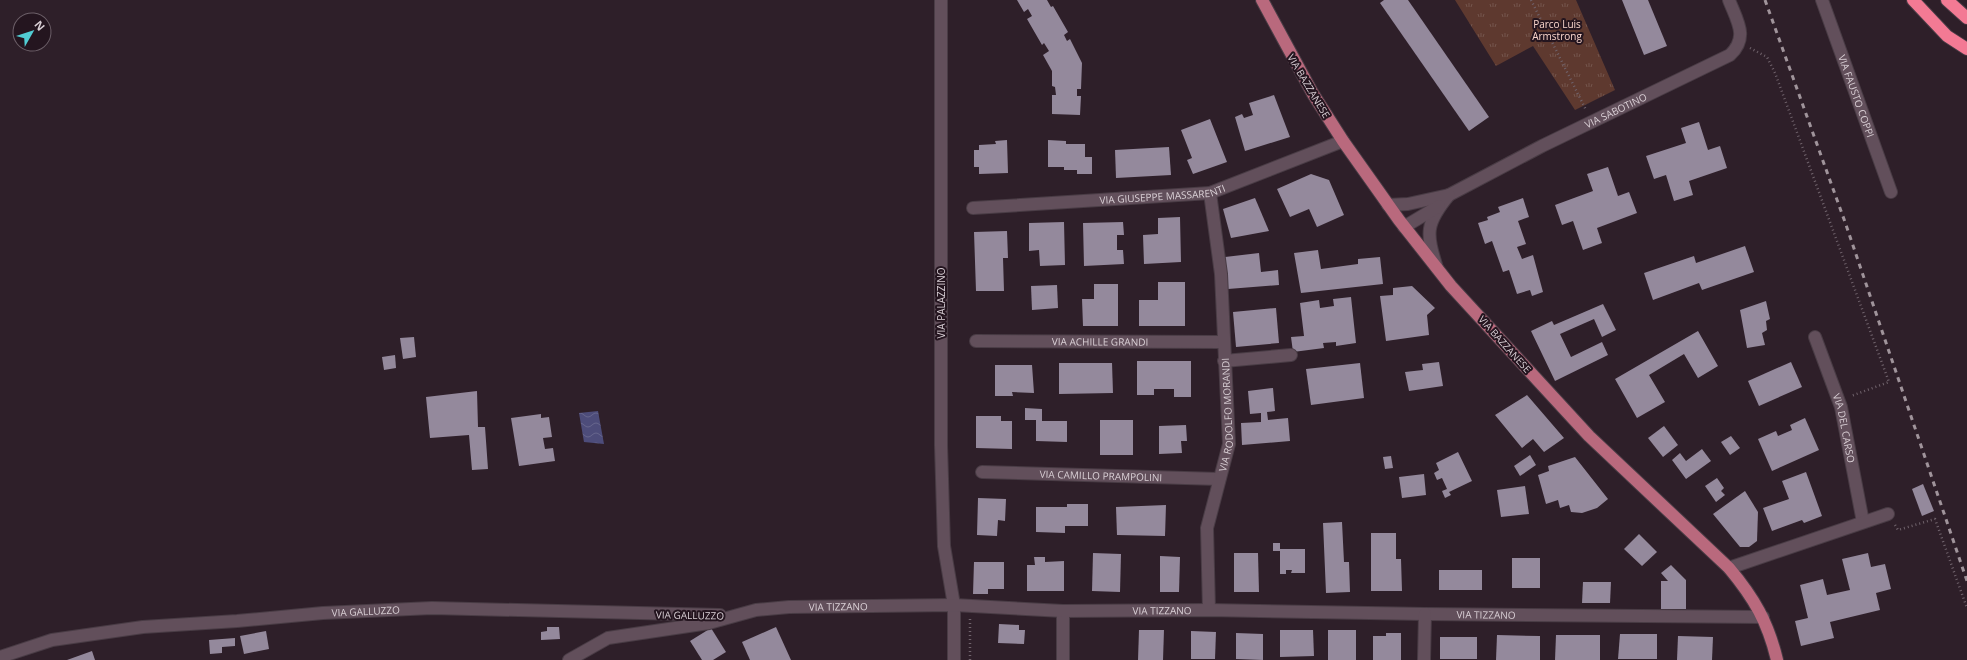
<svg xmlns="http://www.w3.org/2000/svg" width="1967" height="660" font-family="'Open Sans',sans-serif">
	<style>
		.grass { fill: url(#grass-tufts) }
		.water { fill: url(#water-waves) }
		.building { fill: #94899c }
		.lines { fill: none; stroke-linecap: round; stroke-linejoin: round }
		.minor-casing { stroke: #493c45; stroke-width: 14 }
		.major-casing { stroke: #493c45; stroke-width: 14 }
		.highway-casing { stroke: #493c45; stroke-width: 14 }
		.path { stroke: #70636c; stroke-width: 2.5; stroke-dasharray: 1 3; stroke-linecap: butt }
		.minor { stroke: #624f5b; stroke-width: 12 }
		.major { stroke: #b9697d; stroke-width: 12 }
		.highway { stroke: #f37a94; stroke-width: 12 }
		.rail { stroke: #a0949b; stroke-width: 3; stroke-dasharray: 5 5; stroke-linecap: butt }
		.labels { text-anchor: middle; dominant-baseline: central; stroke-width: 4; stroke-linejoin: round; paint-order: stroke }
		.park-label { font-size: 10px; fill: #fad6cc; stroke: #24151f }
		.street-label { font-size: 10px; fill: #d9cfd5; stroke: #24151f }
	</style>
	<defs>
		<pattern id="grass-tufts" width="24" height="20" patternUnits="userSpaceOnUse"><rect width="24" height="20" fill="#5e392f"/><path d="M3 7l-1-3M5 7V3M7 7l1-3M15 17l-1-3M17 17v-4M19 17l1-3" fill="none" stroke="#74554c"/></pattern>
		<pattern id="water-waves" width="16" height="10" patternUnits="userSpaceOnUse"><rect width="16" height="10" fill="#4d4c7a"/><path d="M0 5q4-4 8 0t8 0" fill="none" stroke="#66658c"/></pattern>
	</defs>
	<rect width="100%" height="100%" fill="#2e1f29"/>
	<polygon class="grass" points="1455,0 1576,0 1615,90 1575,110 1533,46 1496,66"/>
	<polygon class="water" points="598,411 604,444 584,442 579,413"/>
	<g class="building">
		<polygon points="1017,0 1047,0 1051,7 1053,6 1068,32 1064,35 1067,41 1070,39 1082,63 1081,89 1077,89 1077,96 1081,96 1080,115 1052,114 1052,95 1056,95 1055,87 1052,86 1052,71 1043,55 1049,51 1044,43 1042,45 1027,19 1032,16 1028,9 1024,12"/>
		<polygon points="1384,0 1408,0 1489,117 1469,131 1380,3"/>
		<polygon points="1622,0 1648,0 1667,46 1644,55"/>
		<polygon points="1274,95 1290,137 1245,151 1235,117 1242,114 1244,118 1253,115 1249,103"/>
		<polygon points="1210,119 1227,162 1193,174 1187,160 1192,158 1181,130"/>
		<polygon points="1699,122 1708,150 1720,146 1727,168 1689,181 1693,195 1674,201 1666,175 1654,179 1646,156 1686,143 1681,128"/>
		<polygon points="1007,140 1008,173 979,174 979,167 974,167 974,150 979,150 979,145 996,144 995,141"/>
		<polygon points="1048,140 1066,141 1066,144 1085,144 1085,157 1092,157 1092,174 1077,174 1077,170 1064,170 1064,167 1048,167"/>
		<polygon points="1169,147 1171,175 1116,178 1115,150"/>
		<polygon points="1608,167 1618,196 1629,192 1637,213 1597,228 1602,243 1583,250 1573,221 1562,225 1555,205 1593,191 1587,174"/>
		<polygon points="1311,174 1329,180 1344,215 1317,227 1309,209 1290,217 1277,189"/>
		<polygon points="1255,198 1269,231 1231,238 1223,209"/>
		<polygon points="1523,198 1529,217 1518,221 1526,244 1517,247 1522,259 1533,255 1543,292 1532,296 1530,290 1517,294 1509,270 1503,272 1492,241 1485,244 1478,223 1488,220 1487,217 1500,212 1498,207"/>
		<polygon points="1180,217 1181,262 1144,264 1143,235 1158,234 1158,218"/>
		<polygon points="1064,222 1065,265 1040,266 1039,250 1029,251 1029,223"/>
		<polygon points="1123,222 1124,235 1117,235 1117,250 1123,250 1124,264 1084,266 1083,223"/>
		<polygon points="1007,231 1008,258 1003,258 1004,291 976,291 974,232"/>
		<polygon points="1745,246 1754,272 1702,290 1699,283 1653,300 1644,273 1694,256 1696,263"/>
		<polygon points="1318,250 1321,269 1358,264 1358,259 1380,257 1383,284 1301,293 1294,253"/>
		<polygon points="1259,253 1261,272 1278,270 1279,285 1228,289 1225,257"/>
		<polygon points="1158,282 1185,282 1185,326 1139,326 1139,300 1158,300"/>
		<polygon points="1094,284 1118,284 1118,326 1083,326 1082,299 1094,299"/>
		<polygon points="1057,285 1058,308 1032,310 1031,286"/>
		<polygon points="1412,286 1435,308 1427,315 1429,335 1386,341 1380,296 1393,295 1393,288"/>
		<polygon points="1351,297 1356,343 1336,346 1336,342 1323,343 1324,348 1293,352 1291,337 1304,336 1300,303 1319,300 1320,308 1334,306 1333,299"/>
		<polygon points="1766,301 1770,319 1766,321 1767,330 1762,333 1765,345 1747,348 1740,310"/>
		<polygon points="1603,304 1616,330 1602,337 1594,319 1560,334 1571,357 1602,342 1608,355 1555,381 1531,331 1552,321 1554,325"/>
		<polygon points="1276,308 1279,343 1236,347 1233,312"/>
		<polygon points="1698,331 1718,366 1698,378 1684,354 1649,375 1665,402 1637,418 1615,379"/>
		<polygon points="414,337 416,357 403,359 400,338"/>
		<polygon points="395,355 396,368 384,370 382,357"/>
		<polygon points="1137,361 1191,361 1191,397 1174,397 1174,389 1154,389 1154,395 1137,395"/>
		<polygon points="1439,362 1443,386 1409,391 1405,372 1423,370 1422,364"/>
		<polygon points="1791,362 1802,387 1759,406 1748,381"/>
		<polygon points="1059,363 1112,363 1113,393 1059,394"/>
		<polygon points="1360,363 1364,398 1311,405 1306,369"/>
		<polygon points="995,365 1032,365 1034,393 1012,392 1013,396 995,396"/>
		<polygon points="1273,388 1275,411 1267,412 1268,420 1288,418 1290,441 1242,445 1241,423 1261,422 1261,413 1250,414 1248,391"/>
		<polygon points="477,391 478,427 485,427 488,469 472,470 469,435 430,438 426,397"/>
		<polygon points="1527,395 1564,438 1544,452 1533,439 1522,448 1495,415"/>
		<polygon points="1025,408 1042,409 1042,421 1067,421 1067,442 1036,441 1036,420 1025,420"/>
		<polygon points="541,414 541,418 549,417 552,437 543,438 545,449 553,448 555,461 519,466 511,418"/>
		<polygon points="976,416 1001,416 1001,421 1012,421 1012,449 976,448"/>
		<polygon points="1805,418 1819,450 1772,471 1758,439 1776,431 1778,436 1792,430 1790,425"/>
		<rect x="1100" y="420" width="33" height="35"/>
		<polygon points="1186,425 1187,441 1181,441 1182,453 1159,454 1159,426"/>
		<polygon points="1664,426 1678,445 1663,457 1648,438"/>
		<polygon points="1731,436 1740,448 1730,455 1721,442"/>
		<polygon points="1702,449 1711,461 1686,479 1672,460 1680,453 1686,461"/>
		<polygon points="1458,452 1472,481 1449,492 1451,495 1445,498 1442,491 1447,489 1442,478 1437,480 1434,473 1439,470 1436,463"/>
		<polygon points="1530,455 1536,465 1520,476 1514,466"/>
		<polygon points="1391,456 1393,468 1385,469 1383,457"/>
		<polygon points="1575,457 1608,499 1597,508 1582,513 1571,512 1569,505 1560,508 1558,500 1546,504 1538,475 1549,471 1548,466"/>
		<polygon points="1806,472 1822,516 1804,523 1802,520 1772,531 1763,508 1789,499 1782,481"/>
		<polygon points="1424,474 1426,495 1402,498 1399,477"/>
		<polygon points="1717,478 1724,488 1721,491 1725,495 1716,502 1705,486"/>
		<polygon points="1923,484 1934,511 1922,516 1912,489"/>
		<polygon points="1525,486 1529,514 1501,517 1497,490"/>
		<polygon points="1745,491 1758,512 1757,541 1749,547 1740,547 1713,514"/>
		<polygon points="978,498 1006,499 1005,521 998,520 997,536 977,535"/>
		<polygon points="1067,504 1088,504 1088,526 1065,526 1065,533 1036,532 1036,507 1067,507"/>
		<polygon points="1166,505 1165,536 1117,535 1116,507"/>
		<polygon points="1342,522 1344,562 1349,562 1350,592 1326,593 1323,523"/>
		<polygon points="1371,533 1396,533 1396,559 1401,559 1402,591 1371,591"/>
		<polygon points="1639,534 1657,552 1642,566 1624,549"/>
		<polygon points="1273,543 1280,543 1280,549 1305,549 1305,573 1291,573 1292,570 1286,570 1286,574 1280,574 1280,551 1273,551"/>
		<polygon points="1093,553 1121,554 1120,592 1092,591"/>
		<polygon points="1234,553 1258,553 1259,592 1234,592"/>
		<polygon points="1868,553 1871,567 1885,564 1891,589 1876,593 1880,610 1830,622 1834,638 1801,646 1795,621 1808,618 1800,585 1823,579 1827,595 1850,590 1842,559"/>
		<polygon points="1160,556 1180,557 1179,592 1160,592"/>
		<polygon points="1034,557 1045,557 1045,562 1064,561 1064,591 1027,591 1027,565 1035,565"/>
		<rect x="1512" y="558" width="28" height="30"/>
		<polygon points="974,562 1004,562 1004,589 988,589 988,594 973,594"/>
		<polygon points="1671,565 1686,580 1686,609 1661,609 1661,581 1668,581 1661,573"/>
		<rect x="1439" y="570" width="43" height="20"/>
		<polygon points="1583,582 1611,582 1610,603 1582,603"/>
		<polygon points="999,624 1019,625 1019,630 1025,630 1024,644 998,643"/>
		<polygon points="547,627 559,627 560,639 541,640 541,632 547,631"/>
		<polygon points="776,627 791,660 750,660 742,642"/>
		<polygon points="711,628 726,652 713,660 702,660 690,641"/>
		<polygon points="1139,630 1164,630 1163,660 1138,660"/>
		<polygon points="1280,630 1313,630 1314,656 1280,657"/>
		<rect x="1328" y="630" width="28" height="30"/>
		<polygon points="266,631 269,649 244,654 240,636"/>
		<polygon points="1191,631 1216,632 1215,659 1191,659"/>
		<polygon points="1236,633 1263,634 1263,660 1236,659"/>
		<polygon points="1386,633 1401,633 1401,660 1373,660 1373,636 1386,636"/>
		<polygon points="1620,634 1657,634 1657,659 1618,659"/>
		<polygon points="1497,635 1540,636 1540,660 1496,660"/>
		<polygon points="1556,635 1600,635 1600,660 1555,660"/>
		<polygon points="1678,636 1713,637 1712,660 1677,660"/>
		<rect x="1440" y="637" width="37" height="22"/>
		<polygon points="235,638 235,646 222,647 222,653 210,654 209,640"/>
		<polygon points="92,651 95,660 67,660"/>
	</g>
	<g class="lines">
		<g class="minor-casing">
			<g id="minor">
				<polyline points="941,0 941,445 944,546 954,605 954,660"/>
				<path id="s1" d="M1822 0 1891 192"/>
				<path id="s2" d="M1449 195 1542 146 1730 55C1749 37 1737 21 1729 0"/>
				<path d="M1388 205 1408 204 1449 195C1425 224 1426 233 1437 268"/>
				<path id="s3" d="M973 208 1210 193 1343 141"/>
				<polyline points="1404,227 1439,206"/>
				<path id="s4" d="M1815 337 1841 407 1863 522"/>
				<path id="s5" d="M976 341 1223 342"/>
				<polyline points="1224,361 1291,355"/>
				<path id="s6" d="M982 472 1219 479"/>
				<polyline points="1729,568 1888,514"/>
				<path id="s7" d="M1209 610 1207 528 1229 444 1221 274 1210 193"/>
				<polyline points="1063,611 1063,660"/>
				<path id="s8" d="M0 657 52 640 143 627 237 621 323 613 432 608 720 615"/>
				<path id="s9" d="M569 660 608 638 709 623 756 610 789 607 954 605 1063 611 1209 610 1425 614 1763 617"/>
				<polyline points="1424,660 1425,614"/>
			</g>
		</g>
		<g class="major-casing">
			<path id="major" d="M1262 0 1313 94 1343 141 1399 220 1451 286 1589 436 1729 568C1754 598 1768 622 1777 660"/>
		</g>
		<g class="highway-casing">
			<g id="highway">
				<polyline points="1913,0 1947,36 1967,49"/>
				<polyline points="1947,0 1967,18"/>
			</g>
		</g>
		<g class="path">
			<polyline points="1531,0 1586,110"/>
			<polyline points="1750,48 1767,57 1775,73 1889,382 1851,396"/>
			<polyline points="1895,525 1898,530 1935,519 1967,608"/>
			<polyline points="970,660 970,619"/>
		</g>
		<use href="#minor" class="minor"/>
		<use href="#major" class="major"/>
		<use href="#highway" class="highway"/>
		<polyline class="rail" points="1765,0 1845,222 1967,581"/>
	</g>
	<g class="labels">
		<g class="park-label">
			<text x="1557" y="24">Parco Luis<tspan x="1557" dy="12">Armstrong</tspan></text>
		</g>
		<g class="street-label">
			<text transform="translate(1309 86) rotate(59)">VIA BAZZANESE</text>
			<text stroke="none"><textPath href="#s1" startOffset="102">VIA FAUSTO COPPI</textPath></text>
			<text stroke="none"><textPath href="#s2" startOffset="187">VIA SABOTINO</textPath></text>
			<text stroke="none"><textPath href="#s3" startOffset="190">VIA GIUSEPPE MASSARENTI</textPath></text>
			<text transform="translate(941 303) rotate(-90)">VIA PALAZZINO</text>
			<text stroke="none"><textPath href="#s5" startOffset="124">VIA ACHILLE GRANDI</textPath></text>
			<text transform="translate(1505 344) rotate(48)">VIA BAZZANESE</text>
			<text stroke="none"><textPath href="#s7" startOffset="198">VIA RODOLFO MORANDI</textPath></text>
			<text stroke="none"><textPath href="#s4" startOffset="96">VIA DEL CARSO</textPath></text>
			<text stroke="none"><textPath href="#s6" startOffset="119">VIA CAMILLO PRAMPOLINI</textPath></text>
			<text stroke="none"><textPath href="#s9" startOffset="278">VIA TIZZANO</textPath></text>
			<text stroke="none"><textPath href="#s9" startOffset="602">VIA TIZZANO</textPath></text>
			<text stroke="none"><textPath href="#s8" startOffset="370">VIA GALLUZZO</textPath></text>
			<text stroke="none"><textPath href="#s9" startOffset="926">VIA TIZZANO</textPath></text>
			<text transform="translate(690 615) rotate(1)">VIA GALLUZZO</text>
		</g>
	</g>
	<g transform="translate(32 32) rotate(51)"><circle r="19" fill="#24151f" stroke="#6c5f68"/>
	<path d="M0-3L7 15L0 10L-7 15Z" fill="#51ccd3"/>
	<text y="-6" font-size="11" font-weight="bold" text-anchor="middle" fill="#d9cfd5">N</text>
	</g>
</svg>
